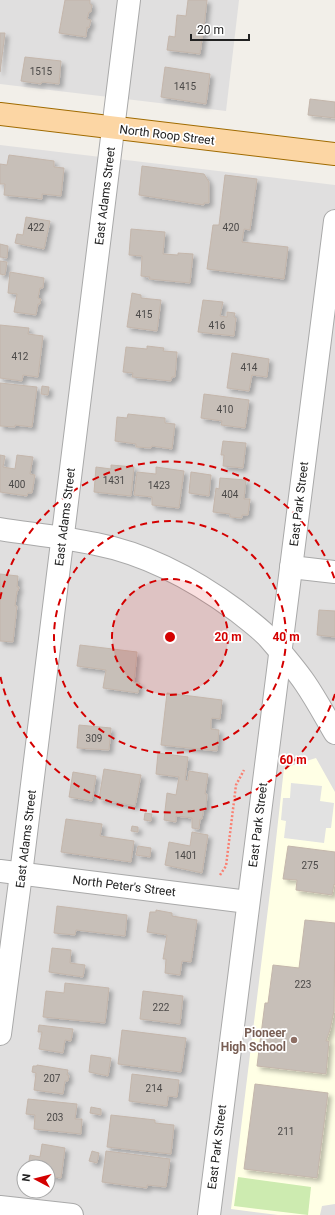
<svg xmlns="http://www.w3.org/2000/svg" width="335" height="1215" font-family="Roboto,sans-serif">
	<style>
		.residential { fill: #e0dfdf; fill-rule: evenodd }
		.education { fill: #ffffe5 }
		.grass { fill: #cdebb0 }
		.parking { fill: #e2e2e2 }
		.building { fill: #c7bfb8; stroke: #c4b6ab; filter: url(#shadow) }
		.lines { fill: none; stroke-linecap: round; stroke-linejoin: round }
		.minor-casing { stroke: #a9a9a9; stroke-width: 24 }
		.major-casing { stroke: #a06b00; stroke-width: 24 }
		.path { stroke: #fa8072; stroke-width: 2.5; stroke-dasharray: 2 2; stroke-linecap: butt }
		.minor { stroke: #fff; stroke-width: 22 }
		.major { stroke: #fcd6a4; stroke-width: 22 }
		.ring { fill: none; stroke: #d40000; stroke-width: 2; stroke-dasharray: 7 5 }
		.education-dot { fill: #8d6e63; stroke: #fff; stroke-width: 1.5 }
		.labels { text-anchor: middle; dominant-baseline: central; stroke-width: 3.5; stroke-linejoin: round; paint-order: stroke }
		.number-label { font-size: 10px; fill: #4b4948 }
		.street-label { font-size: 12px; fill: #222; stroke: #fff }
		.education-label { font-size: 12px; font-weight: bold; fill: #785e54; stroke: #fff; text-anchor: end }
		.centre { fill: #d40000; stroke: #fff; stroke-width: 2 }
		.ring-label { font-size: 12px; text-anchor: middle; font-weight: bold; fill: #d40000; stroke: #fff; stroke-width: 3.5; stroke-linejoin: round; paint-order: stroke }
	</style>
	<defs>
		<filter id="shadow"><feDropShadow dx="3.5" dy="3.5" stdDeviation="2" flood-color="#0004"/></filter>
	</defs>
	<rect width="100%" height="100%" fill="#f2efe9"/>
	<g class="residential">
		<polygon points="0,0 239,0 226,111 0,84"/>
		<path d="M0 145 335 185V1215H0ZM24 1167H48V1191H24Z"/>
	</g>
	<polygon class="education" points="316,758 335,792 335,1204 322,1206 320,1215 278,1215 231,1209 272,876 284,768"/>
	<polygon class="grass" points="238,1177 311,1187 308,1215 234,1206"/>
	<polygon class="parking" points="291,783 322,786 320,801 334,803 331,828 326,828 324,843 284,838 286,821 281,820 283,798 290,798"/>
	<g class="building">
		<polygon points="65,0 90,0 90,4 92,5 91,12 89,12 87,19 91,20 89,28 87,27 86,37 59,33"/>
		<polygon points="188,0 207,0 204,27 207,27 206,32 203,32 200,54 167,50 169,36 175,37 177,15 186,16"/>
		<polygon points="0,33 5,33 0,72"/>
		<polygon points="25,57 61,61 59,84 42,82 41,84 21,81"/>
		<polygon points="165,67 210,74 206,104 161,97"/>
		<polygon points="310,99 335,102 335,118 308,115"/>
		<polygon points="9,155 54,161 54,167 64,168 61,196 42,194 42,199 4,195 5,184 0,184 0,164 7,165"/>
		<polygon points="142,166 204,174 209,182 209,203 204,203 204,205 139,195"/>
		<polygon points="225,175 257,179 250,230 244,229 242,242 288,247 284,279 207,269 213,225 219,225"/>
		<polygon points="26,217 50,221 44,249 15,243 17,234 23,235"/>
		<polygon points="131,229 165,232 163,254 178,255 178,253 193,254 190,283 149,279 150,277 141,276 142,256 129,255"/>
		<polygon points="0,244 8,246 7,258 0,257"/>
		<polygon points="0,261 7,262 5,275 0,274"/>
		<polygon points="10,272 44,278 43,288 40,288 38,298 41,299 40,304 38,304 36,315 14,312 17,294 8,293"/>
		<polygon points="132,293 141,295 141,298 161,300 157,331 127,327"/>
		<polygon points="203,300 223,302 220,316 227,317 227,312 235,313 234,317 236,318 234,336 198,332"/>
		<polygon points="0,325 29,328 28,334 43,336 38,377 23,375 22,381 0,378"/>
		<polygon points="147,346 164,348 163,351 177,352 175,377 172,377 171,381 132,377 133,373 123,372 126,347 147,349"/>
		<polygon points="232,353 269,359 267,377 252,375 249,391 227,388"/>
		<polygon points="0,383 37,387 32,427 15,425 15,427 0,426"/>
		<polygon points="42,386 49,387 48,395 41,394"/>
		<polygon points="204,394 249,400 245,428 221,425 222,421 201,418"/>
		<polygon points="128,414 165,418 165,423 175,424 172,449 152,446 151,448 136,447 136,444 115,441 117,417 127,418"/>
		<polygon points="223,441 246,443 243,468 223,466 224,455 221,455"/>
		<polygon points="0,455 5,456 3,467 15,469 17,455 33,457 30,474 35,475 32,493 28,493 27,496 0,492"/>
		<polygon points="111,465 134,467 131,496 94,492 96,467 111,469"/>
		<polygon points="156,467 184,471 179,508 152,505 152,497 134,495 137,472 156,474"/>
		<polygon points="191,472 211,475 209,496 189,493"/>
		<polygon points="220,478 246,480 244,499 250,499 248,515 242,515 242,518 230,517 230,514 213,512 216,488 219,489"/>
		<polygon points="0,574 18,576 17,587 19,587 18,591 17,591 15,606 17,606 13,642 0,641"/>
		<polygon points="319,610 335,611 335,637 317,635"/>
		<polygon points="80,645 137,652 134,683 140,683 138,693 103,688 106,670 77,666"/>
		<polygon points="167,693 222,700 220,719 212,718 211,721 211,729 219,730 217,751 161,745"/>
		<polygon points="79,725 111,728 109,750 77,748"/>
		<polygon points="158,753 188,757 185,780 188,781 189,771 208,774 205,794 207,794 206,808 204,808 202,819 200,819 199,829 192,828 192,818 176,816 176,822 164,820 167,793 176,795 179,777 156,774"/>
		<polygon points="104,769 141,775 135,806 99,799"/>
		<polygon points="73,772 96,776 92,801 69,797"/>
		<polygon points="145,813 152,814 151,821 144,820"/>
		<polygon points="66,819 102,824 100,836 134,841 131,862 61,852"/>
		<polygon points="132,826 138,827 138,832 131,831"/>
		<polygon points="192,832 208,835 202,873 165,865 169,842 190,846"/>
		<polygon points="138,846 151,848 150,857 136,855"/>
		<polygon points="288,846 335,852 335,885 334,884 332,895 296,890 297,880 283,879"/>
		<polygon points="57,906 127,915 125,936 76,930 75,935 54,933"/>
		<polygon points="156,910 172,913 172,916 197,920 191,962 182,961 180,975 165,973 166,959 163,959 167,935 147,932 150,912 156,912"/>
		<polygon points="305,920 335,923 334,1011 330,1030 326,1041 329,1041 326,1074 257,1066 265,1003 268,1003 273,965 299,968"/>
		<polygon points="52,948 71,950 70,963 85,965 83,977 49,972"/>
		<polygon points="65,983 109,988 105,1023 43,1017 46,991 64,993"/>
		<polygon points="143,991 183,996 180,1024 140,1019"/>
		<polygon points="39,1025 73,1029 71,1041 65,1040 63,1053 39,1049 42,1032 38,1032"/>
		<polygon points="122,1030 186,1038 181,1072 118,1064"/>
		<polygon points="91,1055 111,1058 108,1076 89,1072"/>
		<polygon points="37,1065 68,1070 67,1075 69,1075 68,1081 65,1081 63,1094 34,1090 36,1073 32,1072 33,1066 37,1066"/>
		<polygon points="132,1074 179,1080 177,1097 168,1096 167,1106 129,1101"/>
		<polygon points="255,1084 328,1093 317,1178 244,1169"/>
		<polygon points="28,1099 77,1104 75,1119 82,1119 81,1134 34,1129 35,1115 26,1114"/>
		<polygon points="91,1107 101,1109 101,1115 90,1113"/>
		<polygon points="111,1115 155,1120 155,1123 174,1125 171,1154 107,1147"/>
		<polygon points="42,1144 65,1148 61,1178 48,1176 48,1167 28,1167 30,1155 40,1157"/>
		<polygon points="92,1151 99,1153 97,1163 89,1161"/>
		<polygon points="106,1151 170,1159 166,1187 147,1185 147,1188 102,1182"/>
	</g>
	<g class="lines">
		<g class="minor-casing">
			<g id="minor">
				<path d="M0 529C32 534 64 537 96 544 147 554 195 580 237 611 247 619 258 627 267 636 280 651 294 667 305 683 316 699 325 716 335 733"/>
				<polyline points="291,567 335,572"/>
				<polyline points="0,871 248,902"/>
				<polyline points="0,1034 21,874 129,0"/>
				<polyline points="0,1207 72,1215"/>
				<polyline points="209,1215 335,221"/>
			</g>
		</g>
		<g class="major-casing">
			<polyline id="major" points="0,114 335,154"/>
		</g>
		<polyline class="path" points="220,875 226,866 236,785 244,770"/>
		<use href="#minor" class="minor"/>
		<use href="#major" class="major"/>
	</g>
	<circle cx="170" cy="637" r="58" fill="#d40000" fill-opacity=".12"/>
	<g class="ring">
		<circle cx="170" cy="637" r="58"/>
		<circle cx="170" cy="637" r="116"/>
		<path d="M335 694A174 174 0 0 1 0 675M0 599A174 174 0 0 1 335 580"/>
	</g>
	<circle class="education-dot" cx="294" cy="1040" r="4"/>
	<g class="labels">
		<g class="number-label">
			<text x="41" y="71">1515</text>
			<text x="185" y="86">1415</text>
			<text x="36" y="227">422</text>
			<text x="231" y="227">420</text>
			<text x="144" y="314">415</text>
			<text x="217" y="325">416</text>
			<text x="20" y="356">412</text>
			<text x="249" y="367">414</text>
			<text x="225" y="409">410</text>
			<text x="114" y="480">1431</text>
			<text x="17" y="484">400</text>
			<text x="159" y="485">1423</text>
			<text x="230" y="494">404</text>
			<text x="94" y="738">309</text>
			<text x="186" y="855">1401</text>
			<text x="310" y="865">275</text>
			<text x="303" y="984">223</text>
			<text x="161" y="1007">222</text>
			<text x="52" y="1078">207</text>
			<text x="154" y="1088">214</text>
			<text x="55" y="1117">203</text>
			<text x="286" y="1131">211</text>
		</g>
		<g class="street-label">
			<text transform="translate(167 135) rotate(7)">North Roop Street</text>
			<text transform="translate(105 196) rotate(-83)">East Adams Street</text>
			<text transform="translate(299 504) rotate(-83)">East Park Street</text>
			<text transform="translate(65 517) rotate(-83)">East Adams Street</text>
			<text transform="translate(258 825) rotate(-83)">East Park Street</text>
			<text transform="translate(26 839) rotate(-83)">East Adams Street</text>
			<text transform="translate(124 886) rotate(7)">North Peter's Street</text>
			<text transform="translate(217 1147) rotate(-83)">East Park Street</text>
		</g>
		<g class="education-label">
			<text x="286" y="1033">Pioneer<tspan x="286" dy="14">High School</tspan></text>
		</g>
	</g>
	<circle cx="170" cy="637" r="6" class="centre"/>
	<g class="ring-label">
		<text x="228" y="641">20 m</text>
		<text x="286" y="641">40 m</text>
		<text x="293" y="764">60 m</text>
	</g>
	<g transform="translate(36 1179) rotate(277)"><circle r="19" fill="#ffffff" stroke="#a7a7a7"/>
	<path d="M0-3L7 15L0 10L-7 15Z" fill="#d40000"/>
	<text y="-6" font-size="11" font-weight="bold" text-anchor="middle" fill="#222222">N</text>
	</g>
	<path d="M191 34v6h58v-6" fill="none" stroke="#222222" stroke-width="2"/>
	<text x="197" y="34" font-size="12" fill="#222222" stroke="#ffffff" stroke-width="3" paint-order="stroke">20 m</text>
</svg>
